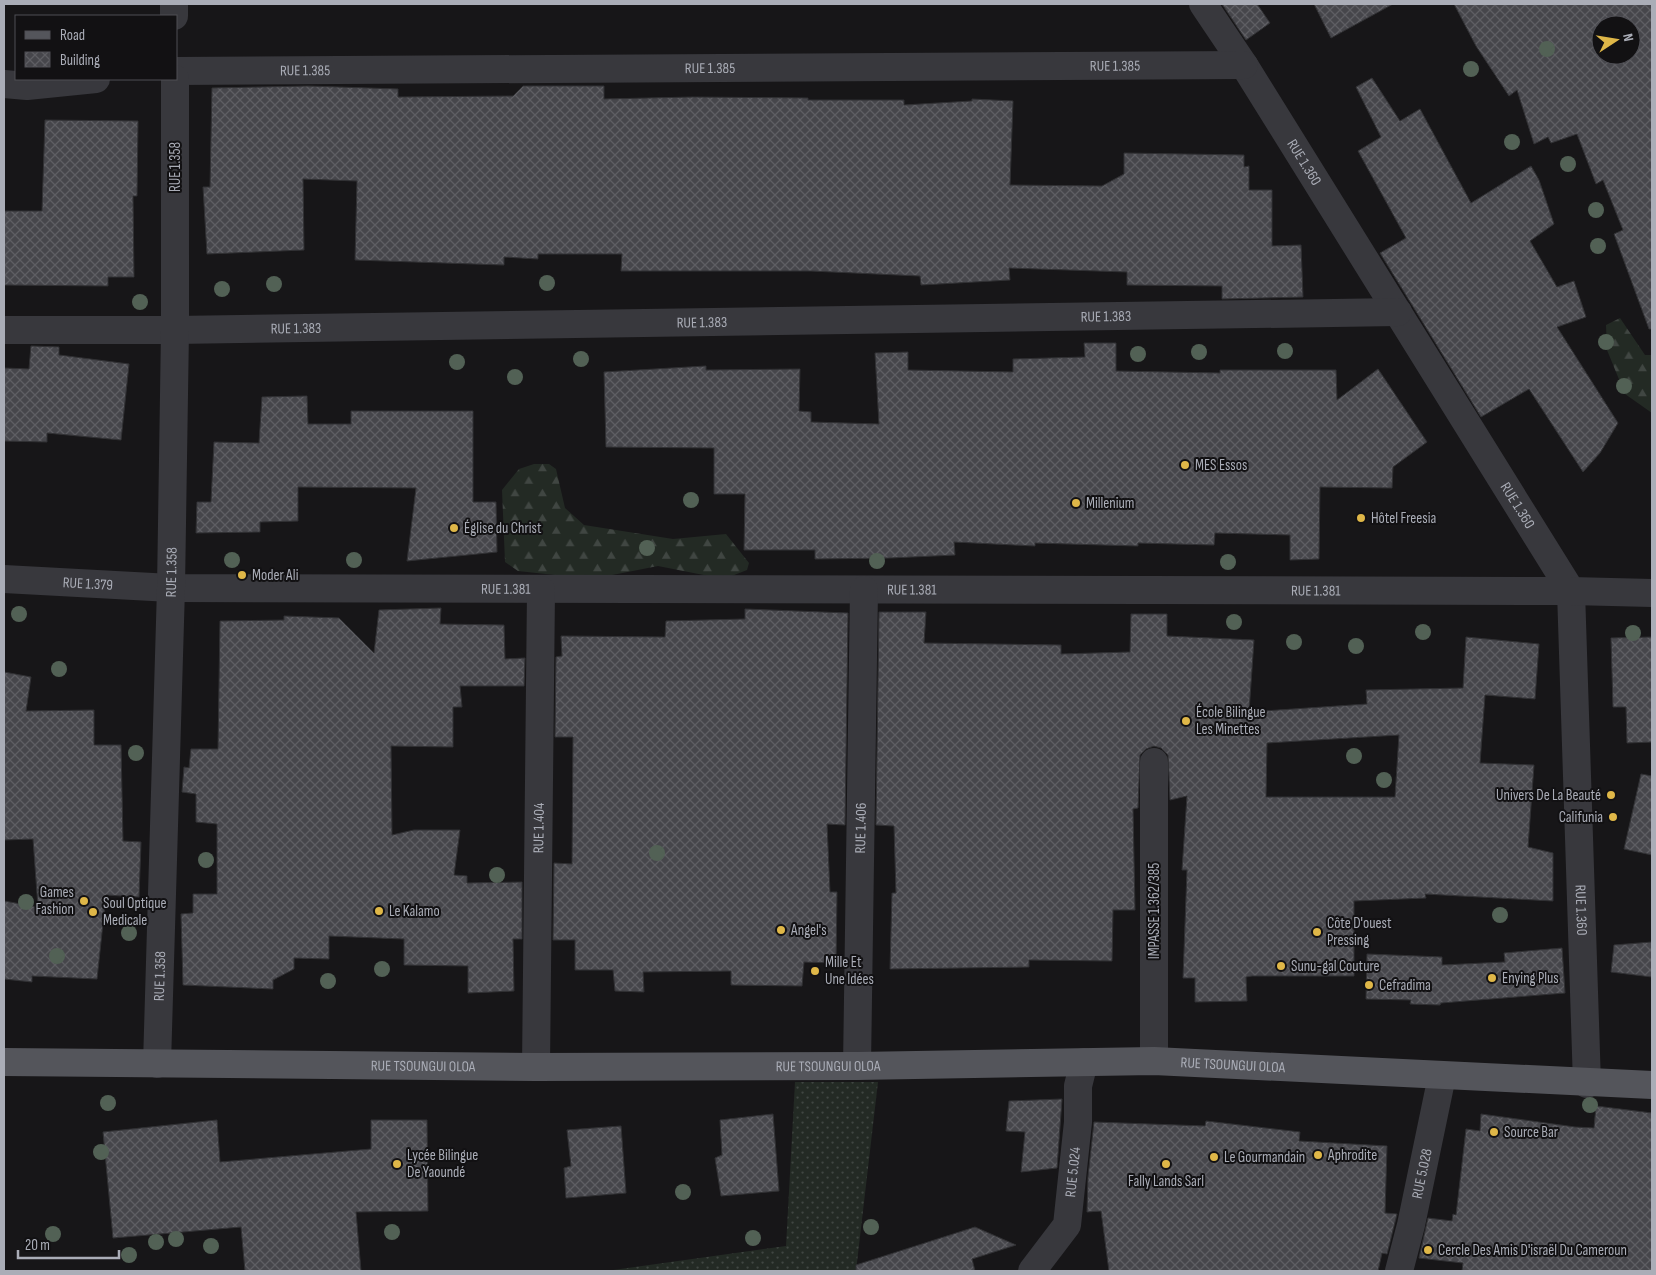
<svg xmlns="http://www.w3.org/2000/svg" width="1656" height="1275" font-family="'Sofia Sans Condensed',sans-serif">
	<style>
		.grass { fill: url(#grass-dots) }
		.forest { fill: url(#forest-firs) }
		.building { fill: url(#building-cross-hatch); stroke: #313134; fill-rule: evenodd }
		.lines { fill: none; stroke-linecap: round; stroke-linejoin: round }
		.street { stroke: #38383d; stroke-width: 28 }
		.primary { stroke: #54555b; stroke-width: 28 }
		.tree { fill: #526155 }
		.poi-dot { fill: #dfb748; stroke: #121113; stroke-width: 2 }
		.labels { text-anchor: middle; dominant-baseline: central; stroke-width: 4; stroke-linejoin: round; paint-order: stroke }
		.street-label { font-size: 15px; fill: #aaadb7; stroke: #121113 }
		.poi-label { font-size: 15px; fill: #aaadb7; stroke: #121113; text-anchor: start }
	</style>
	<defs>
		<pattern id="grass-dots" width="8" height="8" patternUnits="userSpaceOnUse" patternTransform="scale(1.25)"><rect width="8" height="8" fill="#232a24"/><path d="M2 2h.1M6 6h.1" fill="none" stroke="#404642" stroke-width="1.8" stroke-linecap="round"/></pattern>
		<pattern id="forest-firs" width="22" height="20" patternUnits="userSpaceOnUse" patternTransform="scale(1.25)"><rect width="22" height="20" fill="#232a24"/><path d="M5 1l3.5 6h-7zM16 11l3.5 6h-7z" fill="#404642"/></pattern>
		<pattern id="building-cross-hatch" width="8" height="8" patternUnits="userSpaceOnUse" patternTransform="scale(1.25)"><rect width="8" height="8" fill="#46464b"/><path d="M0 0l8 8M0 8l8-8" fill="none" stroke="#5e5e63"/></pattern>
	</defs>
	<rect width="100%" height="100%" fill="#171618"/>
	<polygon class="grass" points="795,1082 878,1082 856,1271 606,1271 786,1246"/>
	<g class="forest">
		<polygon points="1620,318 1645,355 1652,355 1652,413 1625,394 1607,350 1606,325"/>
		<polygon points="534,464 549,464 556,469 565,508 584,525 673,539 726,534 749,563 747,570 724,579 658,566 592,579 518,571 505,562 502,490 519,469"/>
	</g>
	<g class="building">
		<polygon points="1222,4 1257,4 1270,23 1246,40"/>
		<polygon points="1314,4 1393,4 1331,38"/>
		<path d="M1454 4H1652V329H1649L1614 234 1623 230 1603 180 1596 184 1577 134 1551 143 1548 137 1534 144 1517 90 1509 96 1476 46ZM1601 25H1631V55H1601Z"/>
		<polygon points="1372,78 1400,121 1420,109 1471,203 1531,166 1539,180 1554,224 1530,241 1557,287 1574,281 1586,317 1557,327 1618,423 1600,453 1583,472 1529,389 1481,417 1380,253 1406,238 1358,151 1381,137 1356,87"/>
		<polygon points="308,86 398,89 398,97 513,96 523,86 604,86 604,99 693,97 808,98 808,100 904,100 904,105 972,101 972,99 1013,101 1010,185 1102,186 1124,174 1124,153 1244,155 1244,167 1249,166 1249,190 1272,190 1272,246 1301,245 1303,297 1222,299 1222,286 1127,285 1127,272 1009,268 1010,280 921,285 920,276 811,271 621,271 622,254 538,254 538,259 504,257 504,265 355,260 357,181 303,179 304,250 207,254 203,187 210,187 212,88"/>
		<polygon points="45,120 138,121 137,196 133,196 134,277 108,277 108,286 4,285 4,211 42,211"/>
		<polygon points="1084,343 1116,343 1116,371 1220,373 1220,370 1336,370 1337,400 1378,369 1427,442 1393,467 1392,488 1320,487 1319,559 1290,560 1290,535 1215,533 1214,545 1138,543 1138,546 1035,543 1035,546 954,542 955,555 890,558 815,559 815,550 744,550 745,494 714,494 714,448 606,447 604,372 706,366 706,370 800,369 799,411 811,412 811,422 879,424 875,353 908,352 908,370 1013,372 1013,359 1085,357"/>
		<polygon points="31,346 59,347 59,355 129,364 121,440 47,433 47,442 4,441 4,368 29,369"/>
		<polygon points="307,396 308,424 351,424 351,411 473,411 473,502 496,502 497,552 407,561 416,488 298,487 298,521 260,522 260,532 196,533 197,502 211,502 214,442 259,443 262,397"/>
		<polygon points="441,608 440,624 504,625 505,659 525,658 524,686 460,686 462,707 453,707 453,747 391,746 392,835 414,830 460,830 454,875 467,876 467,883 522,882 522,939 513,939 514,991 468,993 468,966 404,965 404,939 329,936 329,959 294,958 294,969 273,980 273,989 183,985 181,914 193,913 193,894 217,894 217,824 196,822 196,794 182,792 184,767 189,768 191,749 218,749 220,621 284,620 284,616 339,618 374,653 379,610"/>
		<polygon points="745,609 848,613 845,825 827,824 830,892 837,892 836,963 804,962 802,986 731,985 731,971 643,972 644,992 615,991 613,970 575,970 575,940 553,940 554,863 572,864 573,737 555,737 556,657 562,656 561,636 665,637 666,621 745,619"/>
		<path d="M879 612H926L924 643 1061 645V654L1130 652 1131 614H1167V636L1254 640 1249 712 1367 704 1366 690 1463 688 1466 637 1539 644 1535 699 1485 695 1480 763 1534 765 1528 847 1553 853V901L1425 894 1426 898 1354 901V976H1252L1246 977 1247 1001 1195 1002V978H1183L1187 870H1182L1187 796 1170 800 1168 755 1161 748 1154 746 1146 749 1140 755 1138 808 1133 809 1135 910H1113L1112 961 1029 960V967L890 969 892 893H896L894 826 876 825ZM1399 735 1395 797H1266L1267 743Z"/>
		<polygon points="1652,637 1652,742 1627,743 1626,707 1613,707 1611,638"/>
		<polygon points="4,672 31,677 26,711 94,710 94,745 121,745 123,841 141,842 139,897 106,895 97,979 32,976 32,982 4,979 4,901 38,907 33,839 4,840"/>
		<polygon points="1641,774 1652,776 1652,855 1624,849"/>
		<polygon points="1652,942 1652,977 1611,972 1614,945"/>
		<polygon points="1562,948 1565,993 1441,1003 1440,1005 1410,1004 1411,1000 1366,999 1367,954 1442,957 1442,965 1505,962 1504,953"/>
		<polygon points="1062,1099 1057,1168 1021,1172 1025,1132 1006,1131 1009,1101"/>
		<polygon points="1596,1106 1652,1113 1652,1271 1462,1271 1463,1263 1419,1258 1428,1218 1452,1221 1453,1214 1456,1215 1466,1129 1480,1131 1481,1114 1575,1127 1594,1128"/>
		<polygon points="773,1114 779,1191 721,1196 715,1158 722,1155 720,1120"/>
		<polygon points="217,1120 220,1162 371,1149 371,1120 427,1120 428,1211 356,1212 361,1271 245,1271 241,1227 113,1238 103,1132"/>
		<polygon points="1206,1121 1300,1132 1299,1141 1387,1146 1385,1213 1397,1214 1387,1254 1382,1253 1378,1271 1109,1271 1101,1211 1087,1212 1088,1177 1094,1122 1205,1126"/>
		<polygon points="621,1126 626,1193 566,1198 564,1168 571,1166 567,1130"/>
		<polygon points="975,1227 1016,1245 972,1259 975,1271 856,1271 856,1265"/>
	</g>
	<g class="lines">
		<g class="street">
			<polyline points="174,4 174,16"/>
			<path id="s1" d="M1203 4 1244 65 1571 591 1587 1084"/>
			<path id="s2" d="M176 71 1244 65"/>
			<polyline points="4,84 27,86 96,79"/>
			<path id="s3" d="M4 330H175L1398 312"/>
			<path id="s4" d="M4 579 171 588 1571 591 1652 593"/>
			<polyline points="1154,1061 1154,762"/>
			<path id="s5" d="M157 1064 171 588 175 330V79"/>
			<path id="s6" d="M857 1066 864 590"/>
			<path id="s7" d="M536 1067 541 590"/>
			<path id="s8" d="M1032 1271 1067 1225 1078 1122V1086L1084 1062"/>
			<path id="s9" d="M1399 1271 1411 1225 1442 1076"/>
		</g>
		<path class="primary" id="s10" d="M4 1062 536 1067 857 1066 1154 1061 1652 1085"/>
	</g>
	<g class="tree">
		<circle cx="1547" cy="49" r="8"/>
		<circle cx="1471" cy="69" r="8"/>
		<circle cx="1512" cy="142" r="8"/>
		<circle cx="1568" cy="164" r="8"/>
		<circle cx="1596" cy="210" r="8"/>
		<circle cx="1598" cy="246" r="8"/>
		<circle cx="547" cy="283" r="8"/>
		<circle cx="274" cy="284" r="8"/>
		<circle cx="222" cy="289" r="8"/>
		<circle cx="140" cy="302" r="8"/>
		<circle cx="1606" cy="342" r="8"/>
		<circle cx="1285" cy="351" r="8"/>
		<circle cx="1199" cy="352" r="8"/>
		<circle cx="1138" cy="354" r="8"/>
		<circle cx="581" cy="359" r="8"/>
		<circle cx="457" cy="362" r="8"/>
		<circle cx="515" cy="377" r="8"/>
		<circle cx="1624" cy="386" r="8"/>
		<circle cx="691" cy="500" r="8"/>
		<circle cx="647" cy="548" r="8"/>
		<circle cx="232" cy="560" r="8"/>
		<circle cx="354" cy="560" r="8"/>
		<circle cx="877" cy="561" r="8"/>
		<circle cx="1228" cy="562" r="8"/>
		<circle cx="19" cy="614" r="8"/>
		<circle cx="1234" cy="622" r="8"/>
		<circle cx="1423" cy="632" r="8"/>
		<circle cx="1633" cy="633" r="8"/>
		<circle cx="1294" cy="642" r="8"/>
		<circle cx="1356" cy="646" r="8"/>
		<circle cx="59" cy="669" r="8"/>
		<circle cx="136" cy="753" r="8"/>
		<circle cx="1354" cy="756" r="8"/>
		<circle cx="1384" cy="780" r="8"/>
		<circle cx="657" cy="853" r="8"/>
		<circle cx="206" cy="860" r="8"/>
		<circle cx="497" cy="875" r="8"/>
		<circle cx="26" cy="902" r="8"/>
		<circle cx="1500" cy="915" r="8"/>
		<circle cx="129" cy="933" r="8"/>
		<circle cx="57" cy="956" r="8"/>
		<circle cx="382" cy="969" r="8"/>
		<circle cx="328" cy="981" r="8"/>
		<circle cx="108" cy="1103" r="8"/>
		<circle cx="1590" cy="1105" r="8"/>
		<circle cx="101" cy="1152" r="8"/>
		<circle cx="683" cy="1192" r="8"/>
		<circle cx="871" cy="1227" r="8"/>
		<circle cx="392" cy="1232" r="8"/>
		<circle cx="53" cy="1234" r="8"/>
		<circle cx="753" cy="1238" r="8"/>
		<circle cx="176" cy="1239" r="8"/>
		<circle cx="156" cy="1242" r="8"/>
		<circle cx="211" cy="1246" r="8"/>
		<circle cx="129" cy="1255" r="8"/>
	</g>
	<g class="poi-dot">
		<circle cx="1185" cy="465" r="5"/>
		<circle cx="1076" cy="503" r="5"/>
		<circle cx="1361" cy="518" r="5"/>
		<circle cx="454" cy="528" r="5"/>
		<circle cx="242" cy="575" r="5"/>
		<circle cx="1186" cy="721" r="5"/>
		<circle cx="1611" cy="795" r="5"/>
		<circle cx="1613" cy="817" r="5"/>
		<circle cx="84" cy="901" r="5"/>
		<circle cx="379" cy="911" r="5"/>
		<circle cx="93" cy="912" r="5"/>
		<circle cx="781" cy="930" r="5"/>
		<circle cx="1317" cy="932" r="5"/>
		<circle cx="1281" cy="966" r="5"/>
		<circle cx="815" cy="971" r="5"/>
		<circle cx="1492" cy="978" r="5"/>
		<circle cx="1369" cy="985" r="5"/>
		<circle cx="1494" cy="1132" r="5"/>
		<circle cx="1318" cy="1155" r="5"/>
		<circle cx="1214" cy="1157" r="5"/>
		<circle cx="397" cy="1164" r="5"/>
		<circle cx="1166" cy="1164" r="5"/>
		<circle cx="1428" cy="1250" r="5"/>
	</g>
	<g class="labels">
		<g class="street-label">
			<text stroke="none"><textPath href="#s2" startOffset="939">RUE 1.385</textPath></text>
			<text stroke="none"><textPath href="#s2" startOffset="534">RUE 1.385</textPath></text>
			<text stroke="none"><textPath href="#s2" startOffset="129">RUE 1.385</textPath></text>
			<text stroke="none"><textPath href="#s1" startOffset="188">RUE 1.360</textPath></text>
			<text transform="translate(175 167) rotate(-90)">RUE 1.358</text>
			<text stroke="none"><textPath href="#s3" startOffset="1102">RUE 1.383</textPath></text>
			<text stroke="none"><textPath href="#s3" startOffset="698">RUE 1.383</textPath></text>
			<text stroke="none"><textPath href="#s3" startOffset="292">RUE 1.383</textPath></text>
			<text stroke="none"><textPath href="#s1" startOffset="592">RUE 1.360</textPath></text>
			<text stroke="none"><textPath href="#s5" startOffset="492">RUE 1.358</textPath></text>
			<text stroke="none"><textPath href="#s4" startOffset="84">RUE 1.379</textPath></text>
			<text stroke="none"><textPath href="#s4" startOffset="502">RUE 1.381</textPath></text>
			<text stroke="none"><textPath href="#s4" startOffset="908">RUE 1.381</textPath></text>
			<text stroke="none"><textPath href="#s4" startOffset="1312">RUE 1.381</textPath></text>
			<text stroke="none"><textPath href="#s6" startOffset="238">RUE 1.406</textPath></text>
			<text stroke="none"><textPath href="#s7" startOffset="239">RUE 1.404</textPath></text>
			<text transform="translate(1154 911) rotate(-90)">IMPASSE 1.362/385</text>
			<text stroke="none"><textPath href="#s1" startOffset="1012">RUE 1.360</textPath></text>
			<text stroke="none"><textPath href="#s5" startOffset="88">RUE 1.358</textPath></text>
			<text stroke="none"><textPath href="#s10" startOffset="1229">RUE TSOUNGUI OLOA</textPath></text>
			<text stroke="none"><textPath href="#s10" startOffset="824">RUE TSOUNGUI OLOA</textPath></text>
			<text stroke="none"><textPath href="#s10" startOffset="419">RUE TSOUNGUI OLOA</textPath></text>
			<text stroke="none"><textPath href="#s8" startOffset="111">RUE 5.024</textPath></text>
			<text stroke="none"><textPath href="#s9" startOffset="100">RUE 5.028</textPath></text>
		</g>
		<g class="poi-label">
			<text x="1195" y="465">MES Essos</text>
			<text x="1086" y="503">Millenium</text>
			<text x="1371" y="518">Hôtel Freesia</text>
			<text x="464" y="528">Église du Christ</text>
			<text x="252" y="575">Moder Ali</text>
			<text x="1196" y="712">École Bilingue<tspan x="1196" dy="17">Les Minettes</tspan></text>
			<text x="1601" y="795" text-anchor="end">Univers De La Beauté</text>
			<text x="1603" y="817" text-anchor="end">Califunia</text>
			<text x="74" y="892" text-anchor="end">Games<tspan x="74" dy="17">Fashion</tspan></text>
			<text x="103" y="903">Soul Optique<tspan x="103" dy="17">Medicale</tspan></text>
			<text x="389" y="911">Le Kalamo</text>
			<text x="1327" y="923">Côte D'ouest<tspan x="1327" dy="17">Pressing</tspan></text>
			<text x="791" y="930">Angel's</text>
			<text x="825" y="962">Mille Et<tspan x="825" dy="17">Une Idées</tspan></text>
			<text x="1291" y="966">Sunu-gal Couture</text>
			<text x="1502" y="978">Enying Plus</text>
			<text x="1379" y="985">Cefradima</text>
			<text x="1504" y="1132">Source Bar</text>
			<text x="407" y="1155">Lycée Bilingue<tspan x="407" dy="17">De Yaoundé</tspan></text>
			<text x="1328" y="1155">Aphrodite</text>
			<text x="1224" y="1157">Le Gourmandain</text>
			<text x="1166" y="1181" text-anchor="middle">Fally Lands Sarl</text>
			<text x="1438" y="1250">Cercle Des Amis D'israël Du Cameroun</text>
		</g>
	</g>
	<rect width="1656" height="1275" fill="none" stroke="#aaadb7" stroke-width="10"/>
	<rect x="15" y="15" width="162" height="65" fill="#121113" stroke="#4f4f55"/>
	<rect x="25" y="31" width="25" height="8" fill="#54555b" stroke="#4f4f55"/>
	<text x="60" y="40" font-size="15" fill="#aaadb7">Road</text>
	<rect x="25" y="52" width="25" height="15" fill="url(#building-cross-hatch)" stroke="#4f4f55"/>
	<text x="60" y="65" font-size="15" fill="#aaadb7">Building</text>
	<g transform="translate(1616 40) rotate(78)"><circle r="24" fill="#121113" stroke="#4f4f55"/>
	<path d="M0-4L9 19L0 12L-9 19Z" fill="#dfb748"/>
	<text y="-8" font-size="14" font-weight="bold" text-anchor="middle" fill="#aaadb7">N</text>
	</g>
	<path d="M18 1250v8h101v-8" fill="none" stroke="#aaadb7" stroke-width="2.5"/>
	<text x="25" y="1250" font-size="15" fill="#aaadb7" stroke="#121113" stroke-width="4" paint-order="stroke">20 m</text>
</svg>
